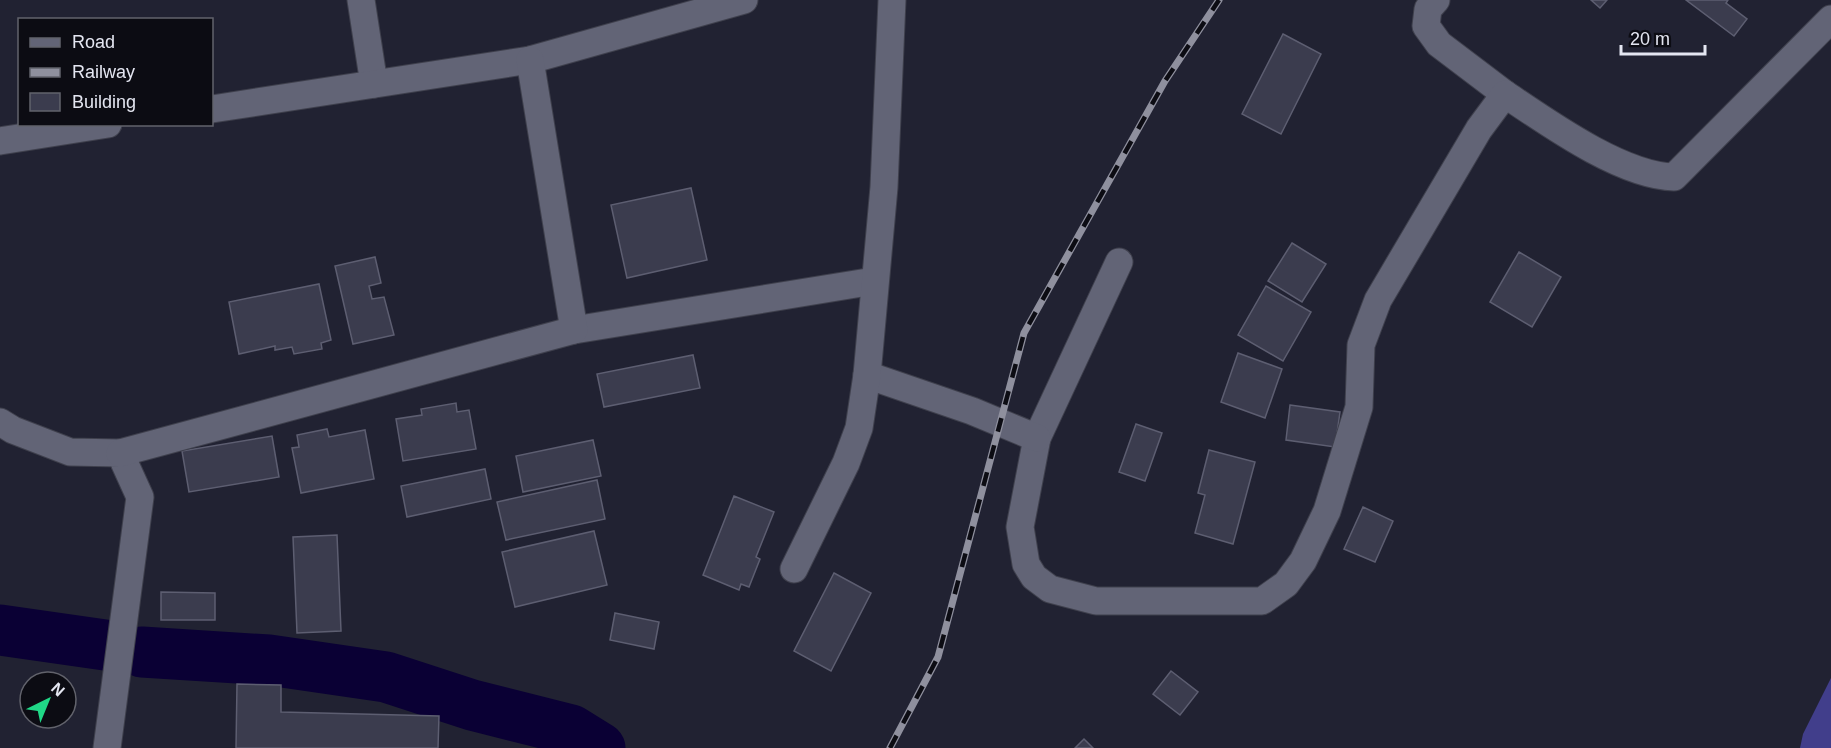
<svg xmlns="http://www.w3.org/2000/svg" width="1831" height="748" font-family="Arial,sans-serif">
	<style>
		.forest { fill: #413e8b }
		.lines { fill: none; stroke-linecap: round; stroke-linejoin: round }
		.river { stroke: #0a0034; stroke-width: 51 }
		.building { fill: #3b3c4e; stroke: #5d5e71; stroke-width: 1.5 }
		.minor-casing { stroke: #3f404d; stroke-width: 29 }
		.minor { stroke: #626476; stroke-width: 27 }
		.rail-casing { stroke: #8f909e; stroke-width: 7 }
		.rail { stroke: #0c0c13; stroke-width: 4.5; stroke-dasharray: 14; stroke-linecap: butt }
	</style>
	<rect width="100%" height="100%" fill="#212232"/>
	<polygon class="forest" points="1831,678 1831,748 1800,748 1803,734"/>
	<g class="lines">
		<g class="river">
			<polyline points="0,630 105,645"/>
			<polyline points="142,652 269,660 386,677 472,705 571,730 600,748"/>
		</g>
	</g>
	<g class="building">
		<polygon points="1591,0 1607,0 1600,8"/>
		<polygon points="1686,0 1728,0 1726,3 1747,19 1734,36"/>
		<polygon points="1283,34 1321,54 1281,134 1242,114"/>
		<polygon points="691,188 707,260 627,278 611,205"/>
		<polygon points="1292,243 1326,264 1302,302 1268,281"/>
		<polygon points="1519,252 1561,277 1532,327 1490,302"/>
		<polygon points="375,257 381,283 369,286 372,299 384,297 394,335 353,344 335,266"/>
		<polygon points="319,284 331,340 321,343 322,349 294,354 292,347 275,350 275,346 239,354 229,302"/>
		<polygon points="1266,286 1311,312 1283,361 1238,335"/>
		<polygon points="1238,353 1282,369 1265,418 1221,402"/>
		<polygon points="693,355 700,388 604,407 597,374"/>
		<polygon points="456,403 457,412 469,410 476,449 403,461 396,419 422,415 421,409"/>
		<polygon points="1290,405 1340,412 1335,447 1286,440"/>
		<polygon points="1136,424 1162,433 1145,481 1119,472"/>
		<polygon points="327,429 329,437 365,430 374,479 301,493 292,448 299,447 297,435"/>
		<polygon points="272,436 279,477 189,492 182,451"/>
		<polygon points="593,440 601,476 523,492 516,456"/>
		<polygon points="1209,450 1255,462 1233,544 1195,533 1205,495 1198,493"/>
		<polygon points="485,469 491,499 407,517 401,486"/>
		<polygon points="597,480 605,519 506,540 497,502"/>
		<polygon points="734,496 774,512 756,557 760,559 749,587 741,584 739,590 703,575"/>
		<polygon points="1363,507 1393,521 1375,562 1344,549"/>
		<polygon points="594,531 607,585 515,607 502,552"/>
		<polygon points="337,535 341,631 297,633 293,537"/>
		<polygon points="834,573 871,593 831,671 794,651"/>
		<polygon points="161,592 215,593 215,620 161,620"/>
		<polygon points="615,613 659,622 654,649 610,640"/>
		<polygon points="1171,671 1198,692 1180,715 1153,694"/>
		<polygon points="237,684 281,685 281,712 439,716 438,748 236,748"/>
		<polygon points="1084,739 1093,748 1075,748"/>
	</g>
	<g class="lines">
		<g class="minor-casing">
			<g id="minor">
				<polyline points="361,0 374,84"/>
				<polyline points="1436,0 1428,9 1426,26 1439,44 1505,94"/>
				<polyline points="212,109 530,60 744,0"/>
				<polyline points="0,141 108,124"/>
				<path d="M1119 262 1037 438 1020 527 1026 564 1034 577 1050 589 1096 601H1262L1286 584 1303 561 1327 511 1359 407 1361 345 1378 300 1479 129 1505 94C1548 123 1622 176 1674 177L1831 19"/>
				<polyline points="574,330 874,281"/>
				<polyline points="867,375 972,411 1037,438"/>
				<polyline points="0,422 13,430 70,452 120,453 140,497 107,748"/>
				<polyline points="120,453 574,330 530,60"/>
				<polyline points="794,569 846,463 859,428 867,375 884,187 892,0"/>
			</g>
		</g>
		<use href="#minor" class="minor"/>
		<g class="rail-casing">
			<polyline id="rail" points="890,748 938,657 1024,333 1165,81 1219,0"/>
		</g>
		<use href="#rail" class="rail"/>
	</g>
	<rect x="18" y="18" width="195" height="108" fill="#0c0c13" stroke="#62636c" stroke-width="1.5"/>
	<rect x="30" y="38" width="30" height="9" fill="#626476" stroke="#62636c" stroke-width="1.5"/>
	<text x="72" y="48" font-size="18" fill="#e4e6f1">Road</text>
	<rect x="30" y="68" width="30" height="9" fill="#8f909e" stroke="#62636c" stroke-width="1.5"/>
	<text x="72" y="78" font-size="18" fill="#e4e6f1">Railway</text>
	<rect x="30" y="93" width="30" height="18" fill="#3b3c4e" stroke="#62636c" stroke-width="1.5"/>
	<text x="72" y="108" font-size="18" fill="#e4e6f1">Building</text>
	<g transform="translate(48 700) rotate(43)"><circle r="28" fill="#0c0c13" stroke="#62636c" stroke-width="1.5"/>
	<path d="M0-4.5L10 22L0 15L-10 22Z" fill="#20d887"/>
	<text y="-9" font-size="16" font-weight="bold" text-anchor="middle" fill="#e4e6f1">N</text>
	</g>
	<path d="M1621 45v9h84v-9" fill="none" stroke="#e4e6f1" stroke-width="3"/>
	<text x="1630" y="45" font-size="18" fill="#e4e6f1" stroke="#0c0c13" stroke-width="4.5" paint-order="stroke">20 m</text>
</svg>
